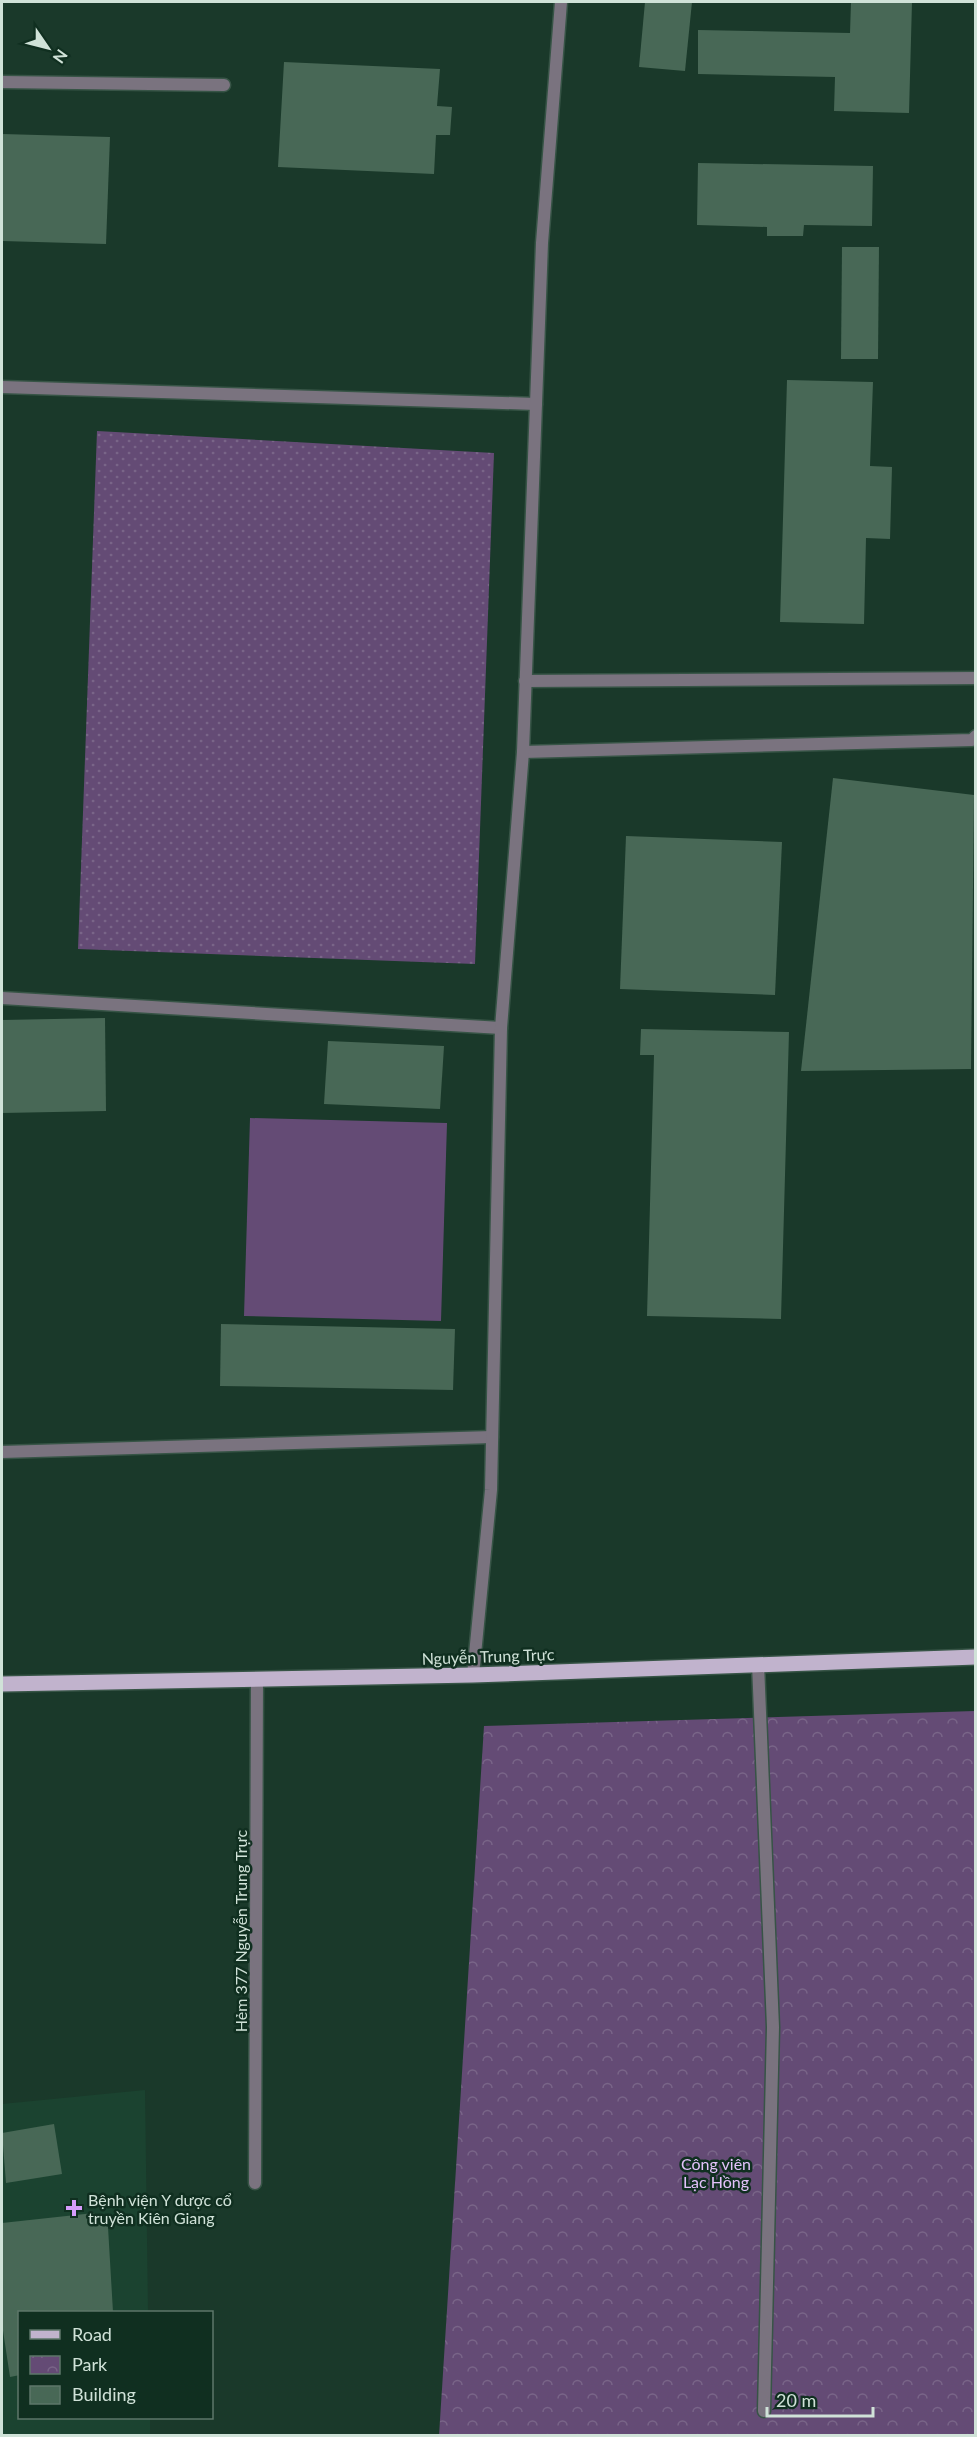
<svg xmlns="http://www.w3.org/2000/svg" width="977" height="2437" font-family="Lato,sans-serif">
	<style>
		.built { fill: #1b4330 }
		.grass { fill: url(#grass-dots) }
		.park { fill: url(#park-crowns) }
		.pitch { fill: #644b75 }
		.building { fill: #486856 }
		.lines { fill: none; stroke-linecap: round; stroke-linejoin: round }
		.lane-casing { stroke: #375446; stroke-width: 15 }
		.street-casing { stroke: #375446; stroke-width: 15 }
		.primary-casing { stroke: #375446; stroke-width: 18 }
		.lane { stroke: #7a737f; stroke-width: 12 }
		.street { stroke: #7a737f; stroke-width: 12 }
		.primary { stroke: #c1b3cd; stroke-width: 15 }
		.poi-dot { fill: #d59cfb; stroke: #102f20; stroke-width: 2 }
		.labels { text-anchor: middle; dominant-baseline: central; stroke-width: 5; stroke-linejoin: round; paint-order: stroke }
		.street-label { font-size: 16px; fill: #d0e2d8; stroke: #102f20 }
		.park-label { font-size: 16px; fill: #e3c2fb; stroke: #102f20 }
		.poi-label { font-size: 16px; fill: #d0e2d8; stroke: #102f20; text-anchor: start }
	</style>
	<defs>
		<pattern id="grass-dots" width="8" height="8" patternUnits="userSpaceOnUse" patternTransform="scale(1.5)"><rect width="8" height="8" fill="#644b75"/><path d="M2 2h.1M6 6h.1" fill="none" stroke="#796588" stroke-width="1.8" stroke-linecap="round"/></pattern>
		<pattern id="park-crowns" width="20" height="18" patternUnits="userSpaceOnUse" patternTransform="scale(1.5)"><rect width="20" height="18" fill="#644b75"/><path d="M2 6a3 3 0 1 1 6 0M12 15a3 3 0 1 1 6 0" fill="none" stroke="#796588"/></pattern>
	</defs>
	<rect width="100%" height="100%" fill="#1a392a"/>
	<polygon class="built" points="145,2090 148,2312 20,2312 20,2418 150,2418 150,2435 2,2436 2,2104"/>
	<polygon class="grass" points="97,431 494,453 475,964 78,949"/>
	<polygon class="park" points="975,1711 975,2435 439,2436 484,1726"/>
	<polygon class="pitch" points="250,1118 447,1123 441,1321 244,1316"/>
	<g class="building">
		<polygon points="645,2 692,2 685,71 639,67"/>
		<polygon points="851,2 912,2 909,113 834,111 835,77 698,74 698,30 850,33"/>
		<polygon points="284,62 440,69 437,106 452,107 450,135 436,135 434,174 278,167"/>
		<polygon points="2,134 110,137 106,244 2,241"/>
		<polygon points="698,163 873,166 872,226 804,225 803,236 767,236 767,227 697,225"/>
		<polygon points="842,247 879,247 878,359 841,359"/>
		<polygon points="787,380 873,382 870,466 892,467 890,539 866,538 864,624 780,622"/>
		<polygon points="833,778 974,795 971,1069 801,1071"/>
		<polygon points="626,836 782,842 775,995 620,989"/>
		<polygon points="105,1018 106,1111 2,1113 2,1020"/>
		<polygon points="641,1029 789,1032 781,1319 647,1316 654,1055 640,1055"/>
		<polygon points="328,1041 444,1046 440,1109 324,1104"/>
		<polygon points="221,1324 455,1329 453,1390 220,1386"/>
		<polygon points="54,2124 62,2174 6,2183 2,2133"/>
		<polygon points="94,2213 108,2227 113,2312 20,2312 20,2375 10,2377 2,2324 2,2223"/>
	</g>
	<g class="lines">
		<g class="lane-casing">
			<g id="lane">
				<polyline points="2,387 536,404"/>
				<polyline points="525,681 976,678"/>
				<polyline points="523,752 972,740 976,736"/>
				<polyline points="2,998 501,1028"/>
				<polyline points="2,1452 492,1437"/>
				<polyline points="758,1664 773,2027 764,2411"/>
				<polyline points="473,1675 491,1490 501,1028 523,752 542,243 561,2"/>
				<polyline points="255,2183 257,1679"/>
			</g>
		</g>
		<g class="street-casing">
			<polyline id="street" points="2,82 224,85"/>
		</g>
		<g class="primary-casing">
			<polyline id="primary" points="2,1684 473,1675 976,1657"/>
		</g>
		<use href="#lane" class="lane"/>
		<use href="#street" class="street"/>
		<use href="#primary" class="primary"/>
	</g>
	<path class="poi-dot" d="M71 2199h6v6h6v6h-6v6h-6v-6h-6v-6h6z"/>
	<g class="labels">
		<g class="street-label">
			<text transform="translate(488 1656) rotate(-2)">Nguyễn Trung Trực</text>
			<text transform="translate(240 1931) rotate(-90)">Hẻm 377 Nguyễn Trung Trực</text>
		</g>
		<g class="park-label">
			<text x="716" y="2163">Công viên<tspan x="716" dy="18">Lạc Hồng</tspan></text>
		</g>
		<g class="poi-label">
			<text x="88" y="2199">Bệnh viện Y dược cổ<tspan x="88" dy="18">truyền Kiên Giang</tspan></text>
		</g>
	</g>
	<rect width="977" height="2437" fill="none" stroke="#d0e2d8" stroke-width="6"/>
	<rect x="18" y="2311" width="195" height="108" fill="#102f20" stroke="#5d776a" stroke-width="1.5"/>
	<rect x="30" y="2330" width="30" height="9" fill="#c1b3cd" stroke="#5d776a" stroke-width="1.5"/>
	<text x="72" y="2341" font-size="18" fill="#d0e2d8">Road</text>
	<rect x="30" y="2356" width="30" height="18" fill="url(#park-crowns)" stroke="#5d776a" stroke-width="1.5"/>
	<text x="72" y="2371" font-size="18" fill="#d0e2d8">Park</text>
	<rect x="30" y="2386" width="30" height="18" fill="#486856" stroke="#5d776a" stroke-width="1.5"/>
	<text x="72" y="2401" font-size="18" fill="#d0e2d8">Building</text>
	<g transform="translate(48 48) rotate(125)" stroke="#102f20" stroke-width="4.5" paint-order="stroke">
	<path d="M0-4.5L10 22L0 15L-10 22Z" fill="#d0e2d8"/>
	<text y="-9" font-size="16" font-weight="bold" text-anchor="middle" fill="#d0e2d8">N</text>
	</g>
	<path d="M767 2407v9h106v-9" fill="none" stroke="#d0e2d8" stroke-width="3"/>
	<text x="776" y="2407" font-size="18" fill="#d0e2d8" stroke="#102f20" stroke-width="4.5" paint-order="stroke">20 m</text>
</svg>
